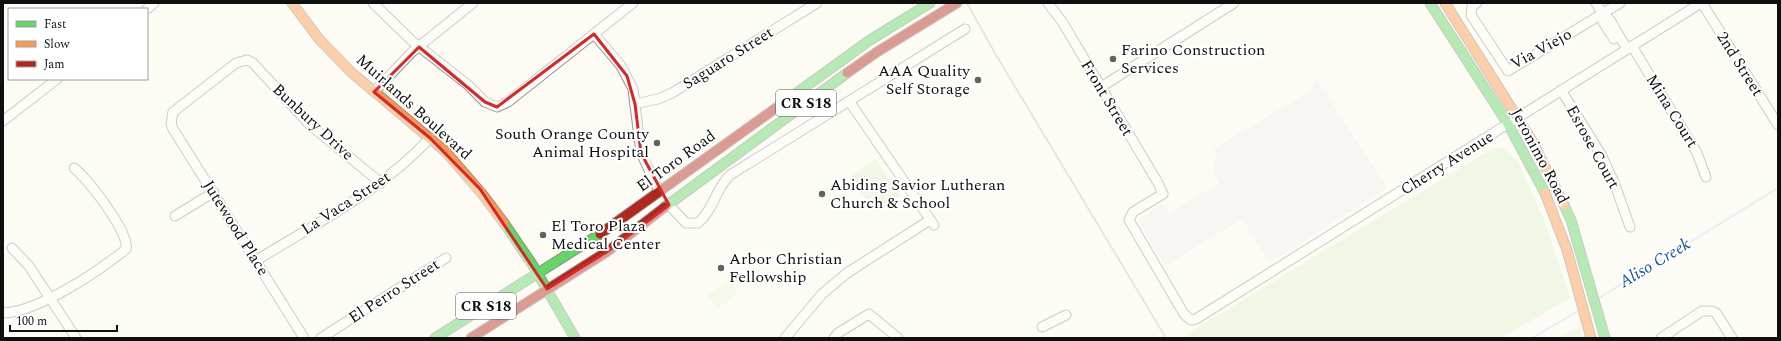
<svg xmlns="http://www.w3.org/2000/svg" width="1781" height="341" font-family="Spectral,serif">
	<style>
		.industrial { fill: #f4eef1 }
		.green { fill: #e2f3d2 }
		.pitch { fill: #ecf7dd }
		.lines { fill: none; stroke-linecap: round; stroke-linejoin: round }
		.stream { stroke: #c8e0f8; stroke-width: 2 }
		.street-casing { stroke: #969592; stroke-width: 11 }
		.fast-casing { stroke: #8c8c89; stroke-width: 11 }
		.slow-casing { stroke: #8c8c89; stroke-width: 11 }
		.jam-casing { stroke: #8c8c89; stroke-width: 11 }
		.street { stroke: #fffefd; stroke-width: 9 }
		.fast { stroke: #63d668; stroke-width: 9 }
		.slow { stroke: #ff974d; stroke-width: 9 }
		.jam { stroke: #b3261e; stroke-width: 9 }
		.rail { stroke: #d9c6c4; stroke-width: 2 }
		.marked { fill: none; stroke: #d62828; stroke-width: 3; stroke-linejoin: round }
		.poi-dot { fill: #62625f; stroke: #fff; stroke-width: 1.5 }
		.labels { text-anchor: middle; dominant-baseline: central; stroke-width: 4; stroke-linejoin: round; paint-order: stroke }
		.shield { fill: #fff; stroke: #575757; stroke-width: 1 }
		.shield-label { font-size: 15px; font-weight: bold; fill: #0f0f0f }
		.street-label { font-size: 16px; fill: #0f0f0f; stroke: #fff }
		.poi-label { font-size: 16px; fill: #0f0f0f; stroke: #fff; text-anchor: start }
		.water-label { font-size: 17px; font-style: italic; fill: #0f51aa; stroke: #fff }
	</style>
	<rect width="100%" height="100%" fill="#fcfbf4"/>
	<polygon class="industrial" points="1317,79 1387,188 1270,263 1242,219 1165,266 1140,223 1140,218 1163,203 1169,213 1219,183 1212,170 1217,154 1213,149 1310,91"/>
	<g class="green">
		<polygon points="1493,148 1503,148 1518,161 1544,220 1570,298 1501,338 1189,338 1187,334"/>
		<polygon points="876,159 900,196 875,212 851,177"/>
		<polygon points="1580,326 1583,338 1559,338"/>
	</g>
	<polygon class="pitch" points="729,280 738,294 717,309 707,295"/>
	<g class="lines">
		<g class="stream">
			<polyline points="1599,298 1778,188"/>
			<polyline points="1532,338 1580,310"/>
		</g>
		<g class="street-casing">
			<g id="street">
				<polyline points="373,3 412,41 468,85 485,102 497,107 508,102 633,3"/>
				<polyline points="1048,3 1063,23 1158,183 1163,194 1133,212 1129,220 1184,314 1191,320 1196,319 1701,3"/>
				<polyline points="1477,3 1472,6 1471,15 1508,71 1620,3"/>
				<polyline points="1596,3 1603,14 1610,20 1627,49"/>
				<polyline points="1702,3 1778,125"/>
				<polyline points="147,9 154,3"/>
				<polyline points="1603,14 1603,22 1614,39"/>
				<polyline points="594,34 621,66 633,89 641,153 659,191"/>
				<polyline points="1632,46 1697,153 1706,177"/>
				<polyline points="1101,87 1234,3"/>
				<polyline points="1561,90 1602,156 1615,185 1630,227"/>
				<polyline points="374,92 412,52 473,3"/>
				<polyline points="849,101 934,225"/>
				<polyline points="635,104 658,99 672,93 817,3"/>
				<polyline points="3,121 57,79"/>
				<path d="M669 205 686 223H698C713 211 716 188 730 175L965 29"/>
				<polyline points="175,216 214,192"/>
				<polyline points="12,248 29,266 76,338"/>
				<path d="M257 260C317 223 382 190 430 138"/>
				<path d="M3 313C38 312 99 271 126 249 130 233 88 179 74 168"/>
				<polyline points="1042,327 1066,315"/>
				<polyline points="304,338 173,129 171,124 173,112 236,63 247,60 253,63 309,124 381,183"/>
				<polyline points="321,338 446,258"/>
				<polyline points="785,338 822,294 847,273 930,220"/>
				<polyline points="834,338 838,333 869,314 898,338"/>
				<polyline points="1661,338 1702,311 1712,311 1716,313 1732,338"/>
			</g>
		</g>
		<g class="fast-casing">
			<g id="fast">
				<polyline points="1430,3 1508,124 1545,193"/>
				<polyline points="776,108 870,40 930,3"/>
				<polyline points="1564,205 1571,220 1605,338"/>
				<polyline points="665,207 847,73"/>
				<polyline points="504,223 532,264 575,338"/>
				<polyline points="435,338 600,234"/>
			</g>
		</g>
		<g class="slow-casing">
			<g id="slow">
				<polyline points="292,3 319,39 351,72 446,152 483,195 504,223"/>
				<polyline points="1445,3 1531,139 1564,205"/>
				<polyline points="1545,193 1567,250 1591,338"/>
			</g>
		</g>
		<g class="jam-casing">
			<g id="jam">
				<polyline points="847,73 877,52 957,3"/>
				<polyline points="600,234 776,108"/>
				<polyline points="471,338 608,251 665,207"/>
			</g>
		</g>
		<use href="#street" class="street"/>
		<use href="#fast" class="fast"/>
		<use href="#slow" class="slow"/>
		<use href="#jam" class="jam"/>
		<polyline class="rail" points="967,3 996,55 1166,338"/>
	</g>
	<path d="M0 0H1781V341H0ZM594 34 627 76 635 104 641 153 669 205 608 251 547 289 480 189 430 138 374 92 419 47 485 102 497 107Z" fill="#fcfbf4" fill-opacity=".55" fill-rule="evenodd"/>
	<path class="marked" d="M594 34 627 76 635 104 641 153 669 205 608 251 547 289 480 189 430 138 374 92 419 47 485 102 497 107Z"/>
	<g class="poi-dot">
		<circle cx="1113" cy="59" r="4"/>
		<circle cx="978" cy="80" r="4"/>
		<circle cx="657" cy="143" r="4"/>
		<circle cx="822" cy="194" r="4"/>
		<circle cx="543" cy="235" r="4"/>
		<circle cx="721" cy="268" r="4"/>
	</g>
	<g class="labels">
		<g class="shield">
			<rect x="776" y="90" width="60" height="26" rx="3"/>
			<rect x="456" y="293" width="60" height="26" rx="3"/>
		</g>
		<g class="shield-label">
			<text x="806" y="103">CR S18</text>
			<text x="486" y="306">CR S18</text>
		</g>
		<g class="street-label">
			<text transform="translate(1541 49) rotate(-29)">Via Viejo</text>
			<text transform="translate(728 58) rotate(-32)">Saguaro Street</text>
			<text transform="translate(1740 64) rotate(58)">2nd Street</text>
			<text transform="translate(1107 98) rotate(59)">Front Street</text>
			<text transform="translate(414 107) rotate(42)">Muirlands Boulevard</text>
			<text transform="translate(1672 111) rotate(58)">Mina Court</text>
			<text transform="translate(313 122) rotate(43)">Bunbury Drive</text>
			<text transform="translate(1593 147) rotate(61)">Esrose Court</text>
			<text transform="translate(1540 156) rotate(62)">Jeronimo Road</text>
			<text transform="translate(676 161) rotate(-36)">El Toro Road</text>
			<text transform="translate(1447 163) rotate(-32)">Cherry Avenue</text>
			<text transform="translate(346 203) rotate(-33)">La Vaca Street</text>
			<text transform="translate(236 228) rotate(58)">Jutewood Place</text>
			<text transform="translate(394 291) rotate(-33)">El Perro Street</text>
		</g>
		<g class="poi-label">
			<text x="1121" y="50">Farino Construction<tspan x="1121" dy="18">Services</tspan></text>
			<text x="970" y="71" text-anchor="end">AAA Quality<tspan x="970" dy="18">Self Storage</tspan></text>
			<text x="649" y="134" text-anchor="end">South Orange County<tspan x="649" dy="18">Animal Hospital</tspan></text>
			<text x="830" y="185">Abiding Savior Lutheran<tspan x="830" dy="18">Church &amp; School</tspan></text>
			<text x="551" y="226">El Toro Plaza<tspan x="551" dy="18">Medical Center</tspan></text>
			<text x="729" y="259">Arbor Christian<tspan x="729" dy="18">Fellowship</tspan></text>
		</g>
		<g class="water-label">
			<text transform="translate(1655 263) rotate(-31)">Aliso Creek</text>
		</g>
	</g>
	<rect width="1781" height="341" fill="none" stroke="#0f0f0f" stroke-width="8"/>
	<rect x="8" y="8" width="140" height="72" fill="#ffffff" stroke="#9f9f9f"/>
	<rect x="16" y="21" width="20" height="6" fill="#63d668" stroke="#9f9f9f"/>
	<text x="44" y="28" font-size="12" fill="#0f0f0f">Fast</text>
	<rect x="16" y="41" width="20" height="6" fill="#ff974d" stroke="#9f9f9f"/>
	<text x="44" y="48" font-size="12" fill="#0f0f0f">Slow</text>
	<rect x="16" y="61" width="20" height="6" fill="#b3261e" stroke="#9f9f9f"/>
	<text x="44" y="68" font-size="12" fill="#0f0f0f">Jam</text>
	<path d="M10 325v6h107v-6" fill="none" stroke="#0f0f0f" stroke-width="2"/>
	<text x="16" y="325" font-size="12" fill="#0f0f0f" stroke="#ffffff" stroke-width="3" paint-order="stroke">100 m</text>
</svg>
